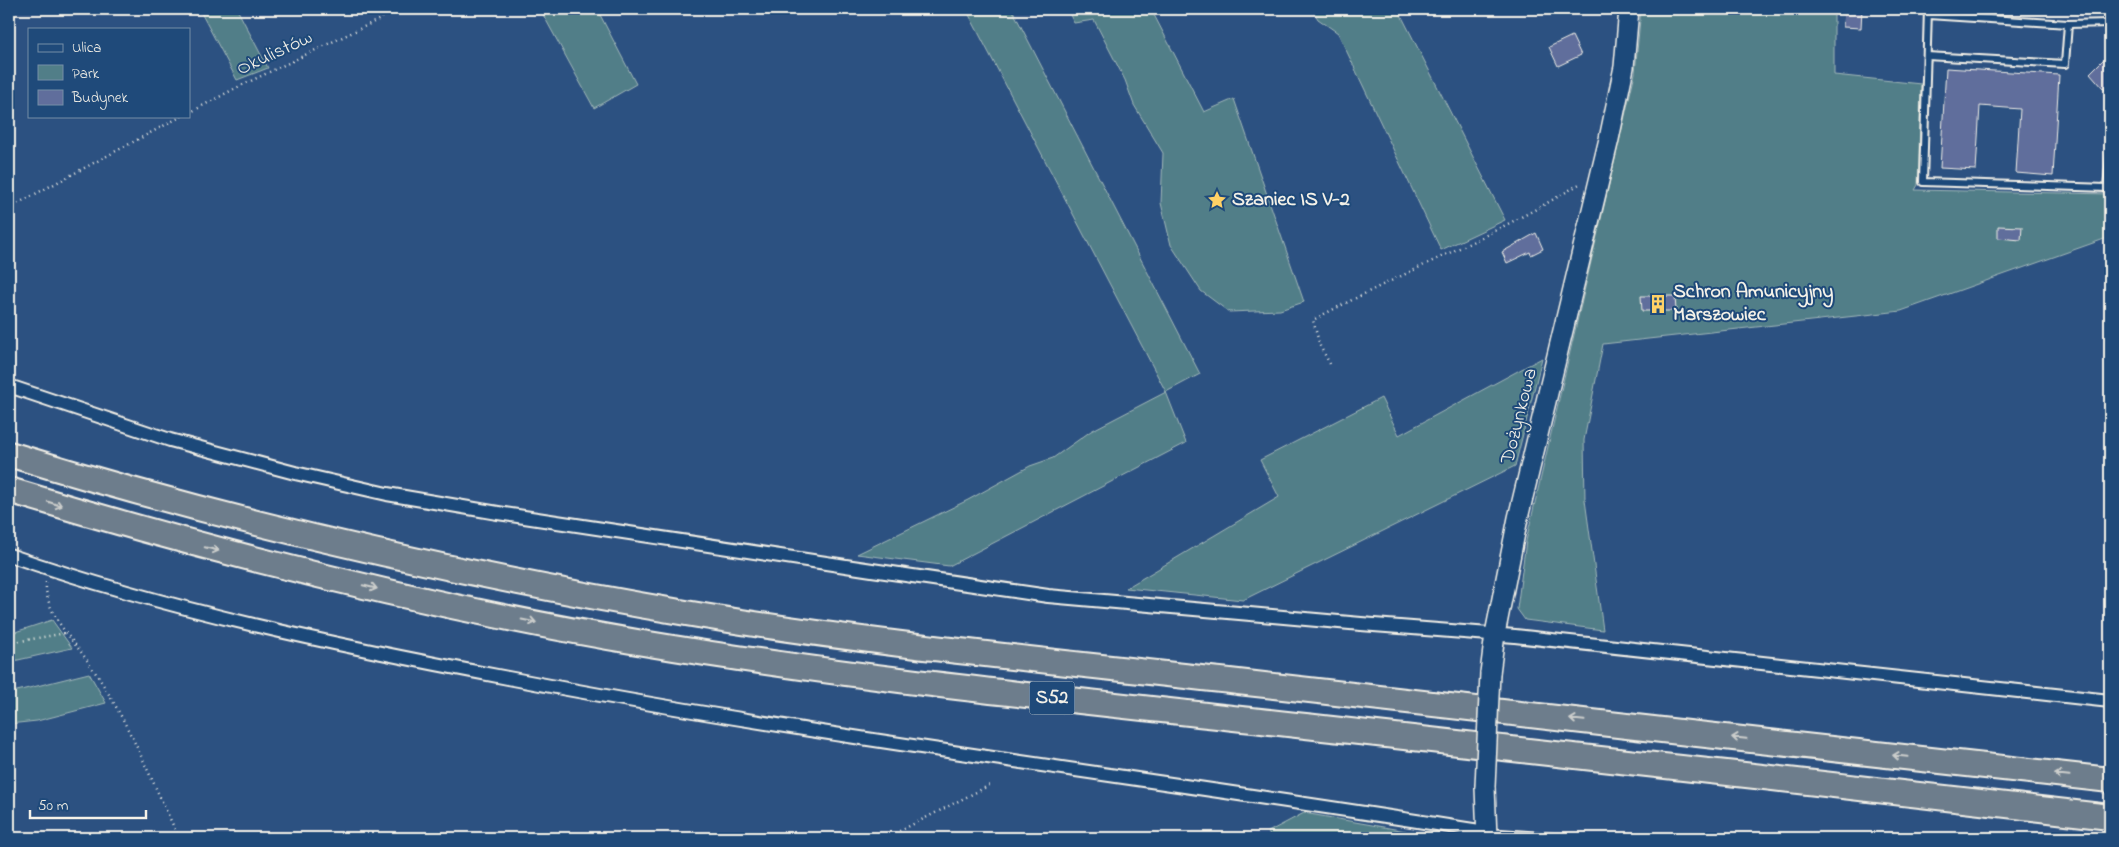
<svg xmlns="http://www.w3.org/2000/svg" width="2119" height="847" font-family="'Indie Flower',sans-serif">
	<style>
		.green { fill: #517e88; stroke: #a2b8b8 }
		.building { fill: #606e9c; stroke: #f4f1e8 }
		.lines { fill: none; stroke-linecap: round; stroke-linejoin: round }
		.lane-casing { stroke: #f4f1e8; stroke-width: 10 }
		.street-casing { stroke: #f4f1e8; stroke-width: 16 }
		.secondary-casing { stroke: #f4f1e8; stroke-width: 22 }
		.highway-casing { stroke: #f4f1e8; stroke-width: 28 }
		.path { stroke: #f4f1e8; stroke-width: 2.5; stroke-dasharray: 1 4; stroke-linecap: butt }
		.lane { stroke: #1f4a7a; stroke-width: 6 }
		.street { stroke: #1f4a7a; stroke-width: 12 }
		.secondary { stroke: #1f4a7a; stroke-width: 19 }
		.highway { stroke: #6d7d8c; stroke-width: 24 }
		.secondary-bridge-casing { stroke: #f4f1e8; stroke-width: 22; stroke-linecap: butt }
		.secondary-bridge { stroke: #1f4a7a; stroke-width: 19 }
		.oneway { stroke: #cccecc }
		.labels { text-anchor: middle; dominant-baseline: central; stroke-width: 4; stroke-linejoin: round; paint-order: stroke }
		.shield { fill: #1f4a7a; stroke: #b4bfc7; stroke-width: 1 }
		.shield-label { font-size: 19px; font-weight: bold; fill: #f4f1e8 }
		.street-label { font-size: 20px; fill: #f4f1e8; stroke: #1f4a7a }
		.poi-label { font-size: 20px; font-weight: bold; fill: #f4f1e8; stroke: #1f4a7a; text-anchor: start }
	</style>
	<rect width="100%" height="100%" fill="#2c5181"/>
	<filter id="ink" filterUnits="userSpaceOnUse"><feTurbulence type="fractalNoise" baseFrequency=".02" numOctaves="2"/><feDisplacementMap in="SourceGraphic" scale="10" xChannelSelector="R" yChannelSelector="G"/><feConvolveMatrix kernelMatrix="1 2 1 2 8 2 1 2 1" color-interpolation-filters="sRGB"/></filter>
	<g filter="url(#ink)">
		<g class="green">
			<polygon points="199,9 237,9 268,68 237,80"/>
			<polygon points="540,9 597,9 636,84 594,108"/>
			<polygon points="966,9 1012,9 1200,374 1166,392 1186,443 949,566 857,554 968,500 1030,466 1053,458 1091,431 1166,392"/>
			<polygon points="1067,9 1151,9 1204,112 1234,99 1304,302 1280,310 1229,312 1201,291 1171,245 1161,203 1163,153 1134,105 1125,80 1094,20 1074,23"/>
			<polygon points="1312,9 1398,9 1505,220 1441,250 1338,33 1318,19"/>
			<polygon points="1641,9 1834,9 1834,75 1921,84 1918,185 1915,190 2110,194 2110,237 1901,311 1603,344 1584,440 1585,500 1603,630 1525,620 1517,609 1526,541 1635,73"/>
			<polygon points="1542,358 1515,466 1243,600 1126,588 1279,497 1260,460 1381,398 1399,435"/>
			<polygon points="52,620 72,648 9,662 9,634"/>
			<polygon points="89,673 106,703 37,721 9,724 9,693"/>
			<polygon points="1304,813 1406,831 1390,838 1271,838 1268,832"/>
		</g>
		<g class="building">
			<polygon points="1844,9 1862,9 1861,28 1843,27"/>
			<polygon points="1572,36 1581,55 1558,66 1549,47"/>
			<polygon points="2110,53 2110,96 2090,73"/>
			<polygon points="1946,68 2059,75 2053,176 2016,173 2020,109 1980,106 1976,170 1940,168"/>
			<polygon points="1998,226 2022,227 2021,240 1998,238"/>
			<polygon points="1536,233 1543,249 1531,255 1530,252 1507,263 1502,252"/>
			<polygon points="1641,296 1675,296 1676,311 1642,311"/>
		</g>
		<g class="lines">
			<g class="lane-casing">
				<g id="lane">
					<polyline points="1928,9 1923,182 2107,188 2110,156"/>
					<polyline points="1928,15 2068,24 2110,23"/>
					<polyline points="1927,56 2065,64 2068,24"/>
					<polyline points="1487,832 1568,838"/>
				</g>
			</g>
			<g class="street-casing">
				<g id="street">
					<polyline points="9,386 170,440 295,473 387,494 498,513 872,570 1048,596 1361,624 1515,636 2110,701"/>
					<path d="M9 555C171 611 339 646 508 678 832 740 1160 779 1486 832"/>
				</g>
			</g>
			<g class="secondary-casing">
				<g id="secondary">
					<polyline points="1490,673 1495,634 1518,518 1609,139 1624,67 1629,9"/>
					<polyline points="1485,787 1487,838"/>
				</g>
			</g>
			<g class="highway-casing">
				<g id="highway">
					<path d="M9 454C230 522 457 574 686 613 868 644 1054 661 1238 682 1529 716 1819 747 2110 780"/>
					<path d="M9 490C217 553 429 607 643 643 869 681 1096 702 1323 728 1585 757 1848 786 2110 817"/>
				</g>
			</g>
			<g class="path">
				<polyline points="189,113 234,89 401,9"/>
				<polyline points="9,208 182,116"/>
				<path d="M1330 364 1320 346 1313 320C1401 273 1495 236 1581 183"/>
				<path d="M46 582C44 608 66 633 81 652 123 708 149 775 179 838"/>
				<polyline points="9,643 66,633"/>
				<polyline points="886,838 992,784"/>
			</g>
			<use href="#lane" class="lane"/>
			<use href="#street" class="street"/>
			<use href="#secondary" class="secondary"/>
			<use href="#highway" class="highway"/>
			<g class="secondary-bridge-casing">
				<polyline id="secondary-bridge" points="1485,787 1490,673"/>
			</g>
			<use href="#secondary-bridge" class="secondary-bridge"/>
		</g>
		<defs><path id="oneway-shaft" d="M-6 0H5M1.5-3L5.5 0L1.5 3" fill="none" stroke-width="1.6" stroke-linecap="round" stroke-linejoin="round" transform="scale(1.25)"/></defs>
		<g class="oneway">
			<use href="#oneway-shaft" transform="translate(55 504) rotate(17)"/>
			<use href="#oneway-shaft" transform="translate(212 549) rotate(14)"/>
			<use href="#oneway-shaft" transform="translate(370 587) rotate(14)"/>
			<use href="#oneway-shaft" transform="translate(529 621) rotate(11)"/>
			<use href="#oneway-shaft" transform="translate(1577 720) rotate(-174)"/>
			<use href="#oneway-shaft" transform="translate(1739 738) rotate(-174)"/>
			<use href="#oneway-shaft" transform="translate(1900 756) rotate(-174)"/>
			<use href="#oneway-shaft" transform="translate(2062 775) rotate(-174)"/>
		</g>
	</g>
	<defs>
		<g id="sight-bare" transform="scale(1.5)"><path d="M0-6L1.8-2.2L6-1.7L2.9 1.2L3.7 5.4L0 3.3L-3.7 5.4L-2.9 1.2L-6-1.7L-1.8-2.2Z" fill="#ffd166" stroke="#1f4a7a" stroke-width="2.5" paint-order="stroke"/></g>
		<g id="building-bare" transform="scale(1.5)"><path d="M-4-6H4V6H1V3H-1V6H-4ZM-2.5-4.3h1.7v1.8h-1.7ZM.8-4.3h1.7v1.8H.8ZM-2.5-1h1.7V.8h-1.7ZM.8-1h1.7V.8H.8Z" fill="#ffd166" stroke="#1f4a7a" stroke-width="2.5" paint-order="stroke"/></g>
	</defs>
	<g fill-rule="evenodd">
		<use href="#sight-bare" x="1217" y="200"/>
		<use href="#building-bare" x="1658" y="304"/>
	</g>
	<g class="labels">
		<rect class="shield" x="1029.5" y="681.5" width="45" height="33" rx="4"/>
		<g class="shield-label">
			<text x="1052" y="698">S52</text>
		</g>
		<g class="street-label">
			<text transform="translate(275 54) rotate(-25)">Okulistów</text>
			<text transform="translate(1520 416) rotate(-76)">Dożynkowa</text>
		</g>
		<g class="poi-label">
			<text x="1232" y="200">Szaniec IS V-2</text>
			<text x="1673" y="292">Schron Amunicyjny<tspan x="1673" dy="23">Marszowiec</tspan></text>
		</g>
	</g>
	<rect width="2119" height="847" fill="none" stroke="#1f4a7a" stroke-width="30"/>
	<rect x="15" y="15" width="2089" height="817" fill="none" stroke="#f4f1e8" stroke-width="2" filter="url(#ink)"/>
	<rect x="28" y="28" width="162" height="90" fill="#1f4a7a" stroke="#748da6"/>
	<rect x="38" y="44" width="25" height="8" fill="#1f4a7a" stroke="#748da6"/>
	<text x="72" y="52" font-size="15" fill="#f4f1e8">Ulica</text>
	<rect x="38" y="65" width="25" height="15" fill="#517e88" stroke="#748da6"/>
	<text x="72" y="78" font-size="15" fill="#f4f1e8">Park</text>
	<rect x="38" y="90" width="25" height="15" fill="#606e9c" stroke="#748da6"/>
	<text x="72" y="102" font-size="15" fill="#f4f1e8">Budynek</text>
	<path d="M30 810v8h116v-8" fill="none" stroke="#f4f1e8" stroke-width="2.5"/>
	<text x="38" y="810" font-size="15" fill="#f4f1e8" stroke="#1f4a7a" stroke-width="4" paint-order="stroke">50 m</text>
</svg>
